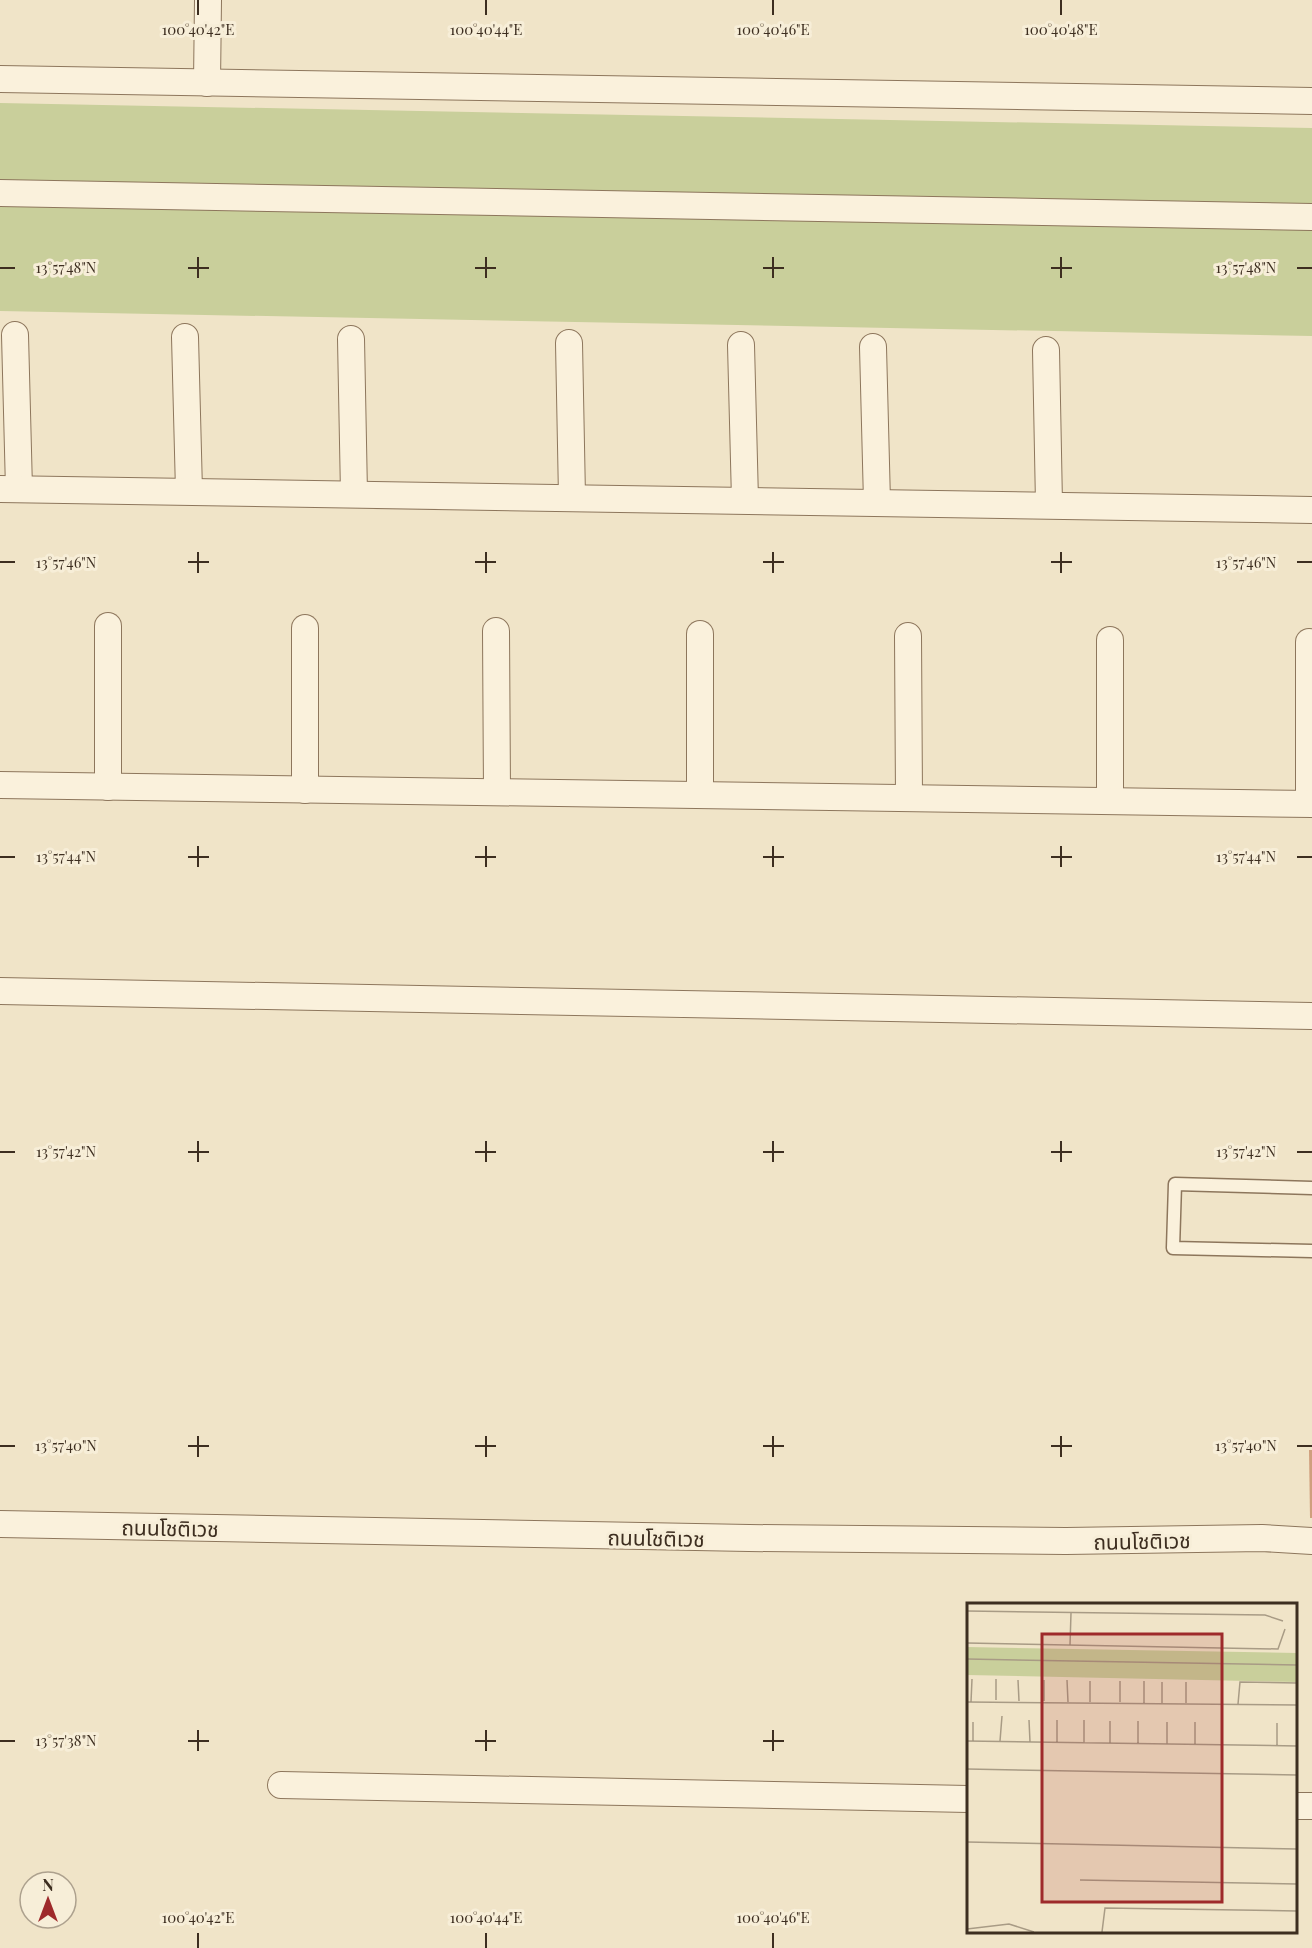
<svg xmlns="http://www.w3.org/2000/svg" width="1312" height="1948" font-family="'Playfair Display','Noto Sans Thai',serif">
	<style>
		.green { fill: #c9cf9b }
		.building { fill: #cf9f7d }
		.lines { fill: none; stroke-linecap: round; stroke-linejoin: round }
		.lane-casing { stroke: #8d765c; stroke-width: 15 }
		.street-casing { stroke: #8d765c; stroke-width: 28 }
		.lane { stroke: #faf1dc; stroke-width: 12 }
		.street { stroke: #faf1dc; stroke-width: 26 }
		.ticks { fill: none; stroke: #3d2e20; stroke-width: 2 }
		.labels { text-anchor: middle; dominant-baseline: central; stroke-width: 6; stroke-linejoin: round; paint-order: stroke }
		.street-label { font-size: 21px; fill: #3d2e20; stroke: #f7eed8 }
		.inset-road { fill: none; stroke: #a89b85; stroke-width: 1.5 }
		.view { fill: #9e2a2b; fill-opacity: 0.15; stroke: #9e2a2b; stroke-width: 3 }
		.inset-edge { fill: none; stroke: #3d2e20; stroke-width: 3 }
		.ticks-label { font-size: 15px; text-anchor: middle; fill: #3d2e20; stroke: #f7eed8; stroke-width: 6; stroke-linejoin: round; paint-order: stroke }
	</style>
	<rect width="100%" height="100%" fill="#f0e4c8"/>
	<polygon class="green" points="0,103 1312,128 1312,336 0,311"/>
	<polygon class="building" points="1309,1450 1312,1450 1312,1518 1310,1518"/>
	<g class="lines">
		<g class="lane-casing">
			<polyline id="lane" points="1312,1188 1175,1184 1173,1248 1312,1251"/>
		</g>
		<g class="street-casing">
			<g id="street">
				<polyline points="0,79 1312,101"/>
				<polyline points="207,83 208,0"/>
				<polyline points="0,193 1312,217"/>
				<polyline points="15,335 19,489"/>
				<polyline points="185,337 189,491"/>
				<polyline points="351,339 354,494"/>
				<polyline points="569,343 572,497"/>
				<polyline points="741,345 745,500"/>
				<polyline points="873,347 877,502"/>
				<polyline points="1046,350 1049,504"/>
				<polyline points="0,489 1312,510"/>
				<polyline points="108,626 108,787"/>
				<polyline points="305,628 305,790"/>
				<polyline points="496,631 497,792"/>
				<polyline points="700,634 700,795"/>
				<polyline points="908,636 909,798"/>
				<polyline points="1110,640 1110,801"/>
				<polyline points="1309,642 1309,803"/>
				<polyline points="0,785 1312,804"/>
				<polyline points="0,991 1312,1016"/>
				<polyline points="0,1524 749,1538 1066,1541 1262,1538 1312,1541"/>
				<polyline points="281,1785 968,1799"/>
				<polyline points="1296,1806 1312,1806"/>
			</g>
		</g>
		<use href="#lane" class="lane"/>
		<use href="#street" class="street"/>
	</g>
	<path class="ticks" d="M198 0V15M486 0V15M773 0V15M1061 0V15M198 257V278M486 257V278M773 257V278M1061 257V278M0 268H15M188 268H209M475 268H496M763 268H784M1051 268H1072M1297 268H1312M198 552V573M486 552V573M773 552V573M1061 552V573M0 562H15M188 562H209M475 562H496M763 562H784M1051 562H1072M1297 562H1312M198 846V867M486 846V867M773 846V867M1061 846V867M0 857H15M188 857H209M475 857H496M763 857H784M1051 857H1072M1297 857H1312M198 1141V1162M486 1141V1162M773 1141V1162M1061 1141V1162M0 1152H15M188 1152H209M475 1152H496M763 1152H784M1051 1152H1072M1297 1152H1312M198 1436V1457M486 1436V1457M773 1436V1457M1061 1436V1457M0 1446H15M188 1446H209M475 1446H496M763 1446H784M1051 1446H1072M1297 1446H1312M198 1730V1751M486 1730V1751M773 1730V1751M0 1741H15M188 1741H209M475 1741H496M763 1741H784M198 1933V1948M486 1933V1948M773 1933V1948"/>
	<g class="labels">
		<g class="street-label">
			<text transform="translate(170 1527) rotate(1)">ถนนโชติเวช</text>
			<text transform="translate(656 1537) rotate(1)">ถนนโชติเวช</text>
			<text transform="translate(1142 1540) rotate(-1)">ถนนโชติเวช</text>
		</g>
	</g>
	<g transform="translate(967 1603)">
		<rect width="330" height="330" fill="#f0e4c8"/>
		<path d="M0 44 330 50V79L0 72Z" fill="#c9cf9b"/>
		<path class="inset-road" d="M0 8 298 12 316 18M0 40 311 46 318 26M103 42 104 10M0 56 330 62M29 76V97M51 77 52 98M77 77V98M100 77 101 99M123 78V99M153 78V99M177 78V100M195 79V100M219 79V100M0 99 330 102M4 99 5 76M271 101 273 79 330 80M62 117 63 139M90 117V139M117 117V140M143 118V140M171 118V140M200 119V141M228 119V141M255 119V142M310 120V142M0 138 330 143M6 138V119M33 138 35 113M0 166 330 172M0 239 330 246M113 277 330 281M0 326 42 321 67 329M135 329 138 305 330 308"/>
		<path class="view" d="M75 31H255V299H75Z"/>
		<rect width="330" height="330" class="inset-edge"/>
	</g>
	<g class="ticks-label">
		<text x="198" y="35">100°40'42"E</text>
		<text x="486" y="35">100°40'44"E</text>
		<text x="773" y="35">100°40'46"E</text>
		<text x="1061" y="35">100°40'48"E</text>
		<text x="66" y="273">13°57'48"N</text>
		<text x="1246" y="273">13°57'48"N</text>
		<text x="66" y="568">13°57'46"N</text>
		<text x="1246" y="568">13°57'46"N</text>
		<text x="66" y="862">13°57'44"N</text>
		<text x="1246" y="862">13°57'44"N</text>
		<text x="66" y="1157">13°57'42"N</text>
		<text x="1246" y="1157">13°57'42"N</text>
		<text x="66" y="1451">13°57'40"N</text>
		<text x="1246" y="1451">13°57'40"N</text>
		<text x="66" y="1746">13°57'38"N</text>
		<text x="198" y="1923">100°40'42"E</text>
		<text x="486" y="1923">100°40'44"E</text>
		<text x="773" y="1923">100°40'46"E</text>
	</g>
	<g transform="translate(48 1900)"><circle r="28" fill="#f7eed8" stroke="#ada18e" stroke-width="1.5"/>
	<path d="M0-4.5L10 22L0 15L-10 22Z" fill="#9e2a2b"/>
	<text y="-9" font-size="16" font-weight="bold" text-anchor="middle" fill="#3d2e20">N</text>
	</g>
</svg>
